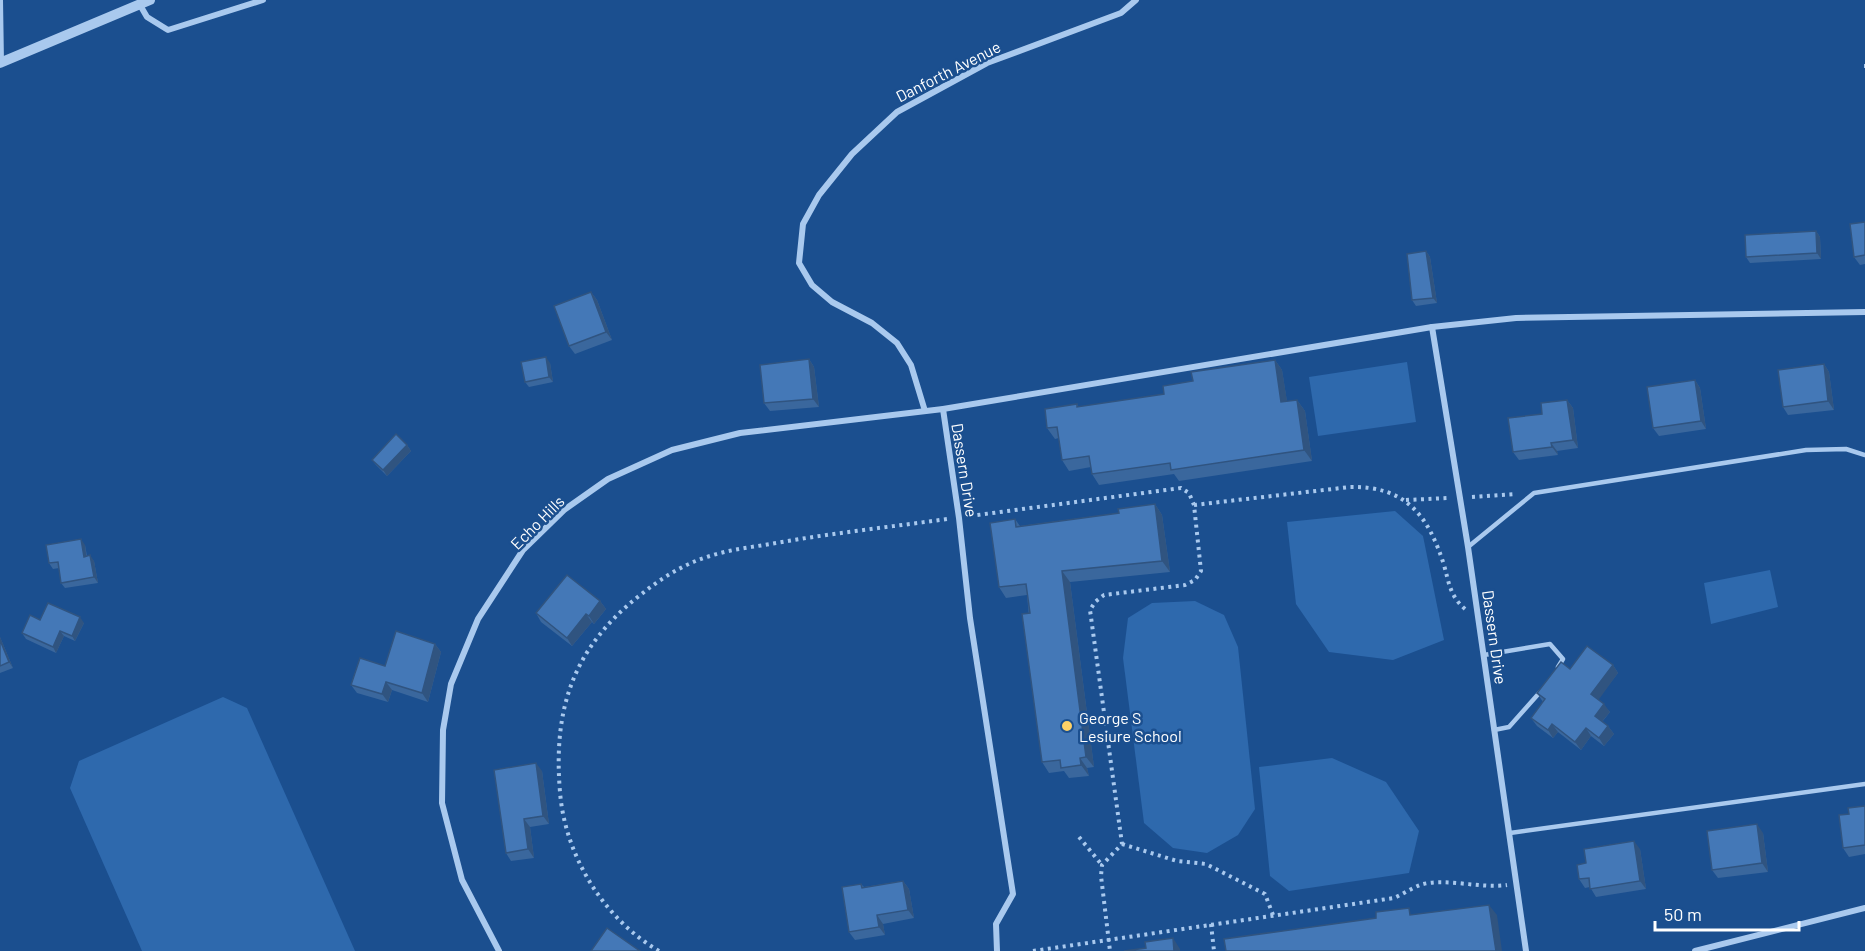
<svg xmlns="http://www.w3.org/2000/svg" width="1865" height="951" font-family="Barlow,sans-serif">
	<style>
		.green { fill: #2e69ad }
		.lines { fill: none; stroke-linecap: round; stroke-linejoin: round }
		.path { stroke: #a9c9ee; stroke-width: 4; stroke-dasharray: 3 4.5; stroke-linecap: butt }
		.service { stroke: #a9c9ee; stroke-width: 4.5 }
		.minor { stroke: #a9c9ee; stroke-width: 6 }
		.tertiary { stroke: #a9c9ee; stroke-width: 10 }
		.wall { fill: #3a679d }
		.shaded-wall { fill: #305480 }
		.building { fill: #4478b7; stroke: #305480; stroke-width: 1.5 }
		.poi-dot { fill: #ffd166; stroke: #1b4f8f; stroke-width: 2 }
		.labels { text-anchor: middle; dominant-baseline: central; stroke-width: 5; stroke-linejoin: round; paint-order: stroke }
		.street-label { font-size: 16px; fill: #fff; stroke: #1b4f8f }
		.poi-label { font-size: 16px; fill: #fff; stroke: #1b4f8f; text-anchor: start }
	</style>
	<rect width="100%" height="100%" fill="#1b4f8f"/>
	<g class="green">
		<polygon points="1407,362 1416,422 1318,436 1309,377"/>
		<polygon points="1395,511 1423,536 1444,640 1393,660 1329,652 1296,604 1287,522"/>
		<polygon points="1770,570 1778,607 1711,624 1704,583"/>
		<polygon points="1195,601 1224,615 1238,647 1255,809 1238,835 1207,853 1173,848 1144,823 1123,658 1128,618 1152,603"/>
		<polygon points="223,697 247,708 355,951 142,951 70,788 79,761"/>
		<polygon points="1332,758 1386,782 1419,831 1409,873 1289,891 1270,876 1259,767"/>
	</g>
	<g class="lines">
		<g class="path">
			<polyline points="1864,66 1865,66"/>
			<polyline points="1472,497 1515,494"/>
			<polyline points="1406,500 1449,498"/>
			<path d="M1194 505 1350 487C1406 486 1428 515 1444 565 1449 583 1450 596 1465 609"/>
			<polyline points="970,516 1181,488 1189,493 1194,505 1201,571 1195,580 1185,585 1104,595 1095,602 1090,610 1122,844 1102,865 1101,876 1110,951"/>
			<polyline points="1079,837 1102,865"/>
			<polyline points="1122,844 1177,861 1206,864 1265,894 1273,915"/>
			<polyline points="1211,924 1214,951"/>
			<path d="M659 951C604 919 565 856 560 792 553 709 573 648 639 596 660 579 683 564 710 556 731 549 754 547 776 543 833 533 890 527 947 519"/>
			<path d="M1033 951 1394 898C1403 894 1412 888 1420 885 1444 877 1480 889 1507 885"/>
		</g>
		<g class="service">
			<polyline points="1468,547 1534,493 1806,450 1846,449 1865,455"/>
			<polyline points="1484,655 1550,644 1563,659 1558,667"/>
			<polyline points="1494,730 1509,727 1541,691"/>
			<polyline points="1510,833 1865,784"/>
		</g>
		<g class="minor">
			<polyline points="0,0 1,62"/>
			<polyline points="140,5 147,17 168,30 263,0"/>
			<polyline points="1432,327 1468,547 1526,951"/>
			<polyline points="943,409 959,518 970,618 1013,894 996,924 997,951"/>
			<polyline points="925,411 911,365 897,343 872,323 832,302 812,285 799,263 803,224 819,195 852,154 897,112 987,63 1121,13 1136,0"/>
			<polyline points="499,951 462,880 442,803 443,730 451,684 478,619 523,550 564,510 608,479 672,450 740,433 943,409 1432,327 1516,318 1865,312"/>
			<polyline points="1695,951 1865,908"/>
		</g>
		<polyline class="tertiary" points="0,63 150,0"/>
	</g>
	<g class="wall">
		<polygon points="1865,222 1865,264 1860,265 1854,257"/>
		<polygon points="1816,231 1820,237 1821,259 1750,263 1746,257"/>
		<polygon points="1426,251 1430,257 1437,303 1416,306 1412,300"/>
		<polygon points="591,292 597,300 612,340 575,354 569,346"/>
		<polygon points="809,359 814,367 819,407 770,411 764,403"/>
		<polygon points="1275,360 1282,370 1287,402 1297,400 1305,411 1312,461 1179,481 1174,474 1099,485 1092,474 1091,467 1069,471 1062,460 1059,438 1055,439 1047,428 1077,404 1079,407 1164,394 1193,381"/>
		<polygon points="550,363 553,382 529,387 525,382"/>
		<polygon points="1824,364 1829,372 1834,410 1788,415 1783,407"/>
		<polygon points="1695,380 1700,388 1706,429 1659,436 1653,428"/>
		<polygon points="1567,400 1573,408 1578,448 1557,451 1558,455 1519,460 1513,452 1542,414"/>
		<polygon points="407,445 411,451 387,476 376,465 372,460"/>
		<polygon points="1155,504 1162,515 1170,572 1070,582 1094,767 1087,768 1089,776 1069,778 1064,771 1049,773 1042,762 1027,595 1006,598 999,587 1015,519 1020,526 1119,513"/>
		<polygon points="85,545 87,556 94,561 98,583 65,588 61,583 59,568 53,569 49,563"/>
		<polygon points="600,601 606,609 594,624 592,622 572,646 541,622 536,613"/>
		<polygon points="40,620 84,623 75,641 64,636 56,653 26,639 22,633"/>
		<polygon points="0,637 13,668 0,673"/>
		<polygon points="435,644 441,652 428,702 392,690 388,702 357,693 351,685 385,666"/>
		<polygon points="1613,665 1618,673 1598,699 1610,712 1602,722 1608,726 1614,734 1604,746 1591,736 1581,750 1558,732 1553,738 1537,726 1531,718 1543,702 1537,693 1570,669"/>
		<polygon points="542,771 549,824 530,827 534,858 511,861 506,853"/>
		<polygon points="1865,806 1865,854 1849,857 1843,848 1849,814"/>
		<polygon points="1763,833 1768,872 1718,878 1712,870"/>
		<polygon points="1640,849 1646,889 1596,897 1590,887 1585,888 1579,879 1586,863"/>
		<polygon points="903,881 909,889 914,918 883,924 885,935 855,940 849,932 861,884 864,887"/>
	</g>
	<g class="shaded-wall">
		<polygon points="1816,231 1820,237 1821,259 1817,253"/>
		<polygon points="1426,251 1430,257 1437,303 1433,298"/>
		<polygon points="591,292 597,300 612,340 606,332"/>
		<polygon points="546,357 550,363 553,382 549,377"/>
		<polygon points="809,359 814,367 819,407 813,399"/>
		<polygon points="1275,360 1282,370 1289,413 1281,402"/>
		<polygon points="1824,364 1829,372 1834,410 1828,401"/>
		<polygon points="1695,380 1700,388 1706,429 1701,421"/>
		<polygon points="1297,400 1305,411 1312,461 1304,450"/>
		<polygon points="1567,400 1573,408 1578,448 1573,440"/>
		<polygon points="1551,443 1557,451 1558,455 1552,447"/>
		<polygon points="407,445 411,451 387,476 383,470"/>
		<polygon points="1155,504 1162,515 1170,572 1162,561"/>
		<polygon points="81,539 85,545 87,562 84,557"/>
		<polygon points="90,555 94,561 98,583 94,577"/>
		<polygon points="1062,571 1070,582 1094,767 1086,757"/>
		<polygon points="600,601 606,609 594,624 589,616"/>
		<polygon points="586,614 592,622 572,646 567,638"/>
		<polygon points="80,617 84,623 75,641 72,636"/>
		<polygon points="60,631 64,636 56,653 53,647"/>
		<polygon points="0,637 13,668 9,662 0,640"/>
		<polygon points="435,644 441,652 428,702 422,693"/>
		<polygon points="1613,665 1618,673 1597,702 1591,694"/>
		<polygon points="386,682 392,690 388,702 382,694"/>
		<polygon points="1604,704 1610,712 1600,724 1595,716"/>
		<polygon points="1552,724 1558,732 1553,738 1548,730"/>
		<polygon points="1608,726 1614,734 1604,746 1599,738"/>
		<polygon points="1586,728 1591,736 1581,750 1575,742"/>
		<polygon points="1080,758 1087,768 1089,776 1081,765"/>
		<polygon points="536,763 542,771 549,824 543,816"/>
		<polygon points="524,819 530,827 534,858 528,849"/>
		<polygon points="1757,824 1763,833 1768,872 1762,863"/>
		<polygon points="1634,841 1640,849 1646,889 1640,881"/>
		<polygon points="903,881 909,889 914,918 908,910"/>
		<polygon points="1489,905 1497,915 1502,951 1496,951"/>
		<polygon points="877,915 883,924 885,935 879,927"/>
		<polygon points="1173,938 1180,949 1180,951 1174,951"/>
	</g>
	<g class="building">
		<polygon points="1865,222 1865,255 1854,257 1850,224"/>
		<polygon points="1816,231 1817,253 1746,257 1745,235"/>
		<polygon points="1426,251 1433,298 1412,300 1407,254"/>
		<polygon points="591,292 606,332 569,346 554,306"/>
		<polygon points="546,357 549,377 525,382 521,362"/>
		<polygon points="809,359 813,399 764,403 760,365"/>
		<polygon points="1275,360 1281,402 1297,400 1304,450 1171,470 1170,463 1092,474 1089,456 1062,460 1057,427 1047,428 1045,409 1077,404 1077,407 1164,394 1163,386 1193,381 1191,372"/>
		<polygon points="1824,364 1828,401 1783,407 1778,370"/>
		<polygon points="1695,380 1701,421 1653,428 1647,387"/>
		<polygon points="1567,400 1573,440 1551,443 1552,447 1513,452 1508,418 1542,414 1541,403"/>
		<polygon points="396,434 407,445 383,470 372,460"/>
		<polygon points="1155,504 1162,561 1062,571 1086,757 1080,758 1081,765 1061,768 1060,760 1042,762 1022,614 1030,613 1026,584 999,587 990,523 1015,519 1016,527 1119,513 1118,509"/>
		<polygon points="81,539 84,557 90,555 94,577 61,583 58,562 49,563 46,545"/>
		<polygon points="567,575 600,601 589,616 586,614 567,638 536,613"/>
		<polygon points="48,603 80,617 72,636 60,631 53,647 22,633 30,615 40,620"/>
		<polygon points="396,631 435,644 422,693 386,682 382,694 351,685 360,658 385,666"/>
		<polygon points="0,640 9,662 0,666"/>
		<polygon points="1587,646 1613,665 1591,694 1604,704 1595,716 1608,726 1599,738 1586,728 1575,742 1552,724 1548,730 1531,718 1545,699 1537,693 1561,662 1570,669"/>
		<polygon points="536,763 543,816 524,819 528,849 506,853 494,770"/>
		<polygon points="1865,806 1865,845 1843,848 1839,815 1849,814 1848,808"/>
		<polygon points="1757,824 1762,863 1712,870 1707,831"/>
		<polygon points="1634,841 1640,881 1590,889 1589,878 1579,879 1577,865 1586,863 1584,849"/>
		<polygon points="903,881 908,910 877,915 879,927 849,932 842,887 861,884 862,888"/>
		<polygon points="1489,905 1496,951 1226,951 1224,939 1376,918 1376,912 1409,908 1410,915"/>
		<polygon points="607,928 640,951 591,951"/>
		<polygon points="1173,938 1174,951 1124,951 1146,948 1145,942"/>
	</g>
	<circle class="poi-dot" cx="1067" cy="726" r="6"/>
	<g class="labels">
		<g class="street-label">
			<text transform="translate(948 71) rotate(-27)">Danforth Avenue</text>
			<text transform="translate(965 470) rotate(81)">Dassern Drive</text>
			<text transform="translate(537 522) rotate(-45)">Echo Hills</text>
			<text transform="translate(1495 637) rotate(82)">Dassern Drive</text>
		</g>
		<g class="poi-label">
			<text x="1079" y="717">George S<tspan x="1079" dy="18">Lesiure School</tspan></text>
		</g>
	</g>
	<path d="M1655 921v9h144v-9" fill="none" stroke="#ffffff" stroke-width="3"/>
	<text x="1664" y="921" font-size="18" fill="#ffffff" stroke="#1b4f8f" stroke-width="4.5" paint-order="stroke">50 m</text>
</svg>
